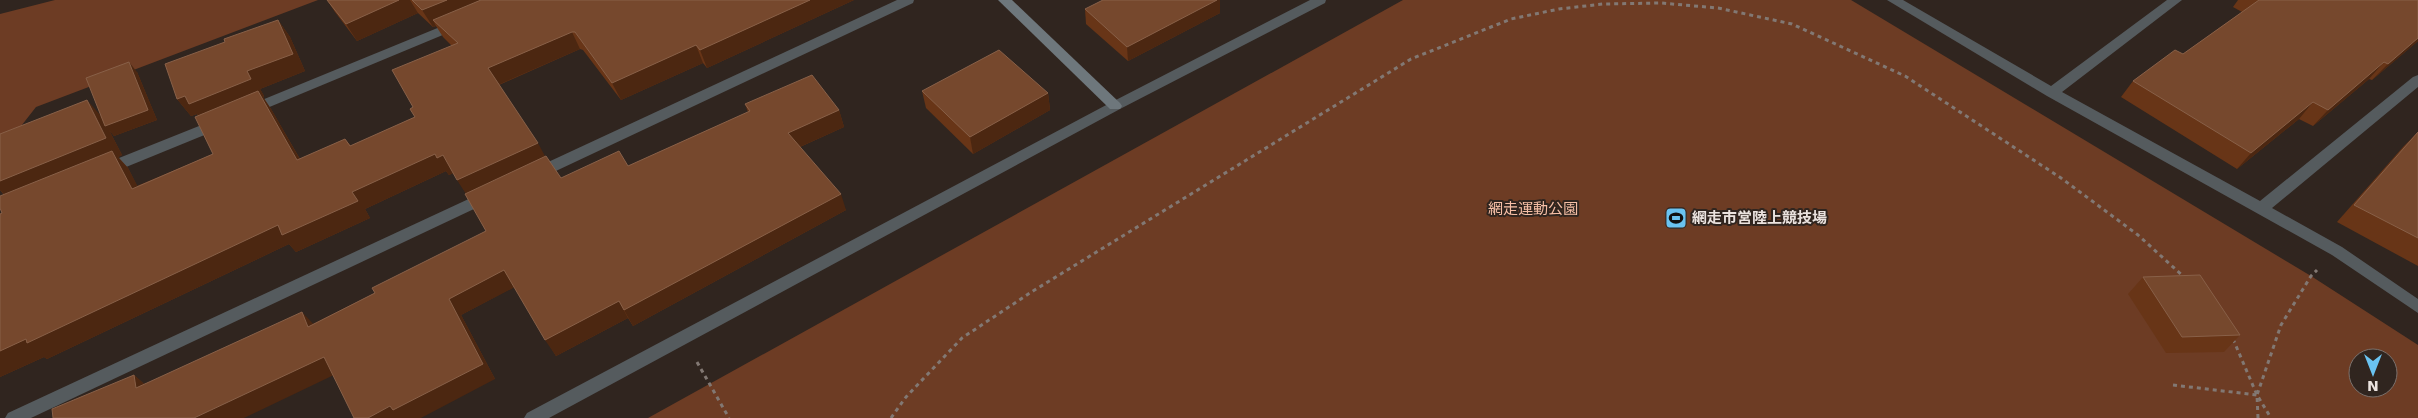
<svg xmlns="http://www.w3.org/2000/svg" width="2418" height="418" font-family="'DejaVu Sans','Noto Sans JP',sans-serif">
	<style>
		.green { fill: #6d3c24; fill-rule: evenodd }
		.lines { fill: none; stroke-linecap: round; stroke-linejoin: round }
		.path { stroke: #827873; stroke-width: 3; stroke-dasharray: 4 4; stroke-linecap: butt }
		.street { fill: #555b5e; fill-rule: evenodd }
		.secondary { fill: #6e777c; fill-rule: evenodd }
		.wall { fill: #683517 }
		.shaded-wall { fill: #4c2711 }
		.building { fill: #76482d; stroke: #886048 }
		.labels { text-anchor: middle; dominant-baseline: central; stroke-width: 4; stroke-linejoin: round; paint-order: stroke }
		.park-label { font-size: 15px; fill: #f5bea5; stroke: #30251f }
		.poi-label { font-size: 15px; font-weight: bold; fill: #ebe3df; stroke: #30251f; text-anchor: start }
	</style>
	<rect width="100%" height="100%" fill="#30251f"/>
	<g class="green">
		<polygon points="55,0 318,0 36,107 0,153 0,14"/>
		<path d="M1403 0H1851L2311 276 2418 345V418H648ZM2358 358H2388V388H2358Z"/>
	</g>
	<g class="lines">
		<g class="path">
			<polyline points="2233,339 2257,395 2271,418"/>
			<polyline points="697,362 729,418"/>
			<polyline points="2173,385 2257,395"/>
			<polyline points="891,418 906,397 962,338 1033,291 1411,59 1511,19 1559,9 1603,4 1661,3 1718,8 1792,24 1905,76 2061,178 2138,235 2184,277"/>
			<polyline points="2258,418 2257,395 2281,325 2311,276 2317,270"/>
		</g>
		<g class="street">
			<polygon points="897,0 914,0 913,3 541,178 531,178 529,174 531,170"/>
			<polygon points="1310,0 1326,0 1325,3 1120,109 549,418 524,418 527,413 1110,103"/>
			<polygon points="1887,0 1903,0 2051,86 2167,0 2182,0 2062,92 2260,201 2413,77 2418,75 2418,87 2272,208 2342,247 2418,299 2418,313 2332,255 2047,96"/>
			<polygon points="457,20 464,24 462,27 255,113 245,113 243,110 245,107"/>
			<polygon points="219,118 224,119 226,123 224,127 109,174 99,174 97,170 99,166"/>
			<polygon points="488,190 493,192 495,196 493,200 31,418 5,418 8,413"/>
		</g>
		<polygon class="secondary" points="998,0 1012,0 1120,103 1122,106 1120,109 1110,109"/>
	</g>
	<g class="wall">
		<polygon points="327,0 854,0 707,68 703,63 621,100 583,50 580,49 499,85 545,157 561,178 628,166 748,112 745,104 839,110 844,127 800,147 846,210 633,326 628,318 556,356 514,287 461,315 495,379 333,375 53,418 134,375 144,384 313,324 375,293 486,231 466,193 453,173 449,175 446,171 365,209 370,218 296,252 289,244 47,359 44,357 0,377 0,214 2,213 4,195 0,190 0,134 101,116 137,72 157,120 114,136 109,130 122,155 118,157 128,168 137,186 213,154 198,116 197,114 191,116 177,99 225,42 278,20 290,37 305,71 260,89 264,96 263,97 271,109 300,159 345,139 351,146 415,117 452,46 443,37 436,26 433,27 418,13 357,41 335,12"/>
		<polygon points="2238,0 2418,0 2418,41 2372,80 2369,79 2313,126 2299,119 2237,169 2121,97 2133,81 2183,54 2242,12 2233,7"/>
		<polygon points="1085,9 1220,13 1128,61 1086,24"/>
		<polygon points="922,91 1048,93 1050,110 973,154 926,108"/>
		<polygon points="2418,132 2418,266 2337,222 2403,147"/>
		<polygon points="2143,277 2240,335 2224,352 2166,353 2128,294"/>
	</g>
	<g class="shaded-wall">
		<polygon points="399,0 410,0 418,13 357,41 346,24"/>
		<polygon points="447,0 499,0 433,20 436,26 433,27 422,10"/>
		<polygon points="810,0 854,0 707,68 700,50"/>
		<polygon points="1217,0 1220,0 1220,13 1128,61 1127,47"/>
		<polygon points="278,20 290,37 305,71 260,89 264,96 263,97 271,109 310,177 203,122 197,114 191,116 177,99 247,71"/>
		<polygon points="572,32 580,49 498,85 488,68"/>
		<polygon points="2418,38 2418,41 2372,80 2388,64"/>
		<polygon points="696,45 703,63 621,100 612,83"/>
		<polygon points="129,62 137,72 157,120 114,136 109,130 122,155 118,157 128,168 148,206 11,201 0,190 0,181 87,100 102,117"/>
		<polygon points="2384,62 2369,79 2313,126 2328,110"/>
		<polygon points="1048,93 1050,110 973,154 970,137"/>
		<polygon points="2313,102 2299,119 2237,169 2251,153"/>
		<polygon points="839,110 844,127 793,150 788,133"/>
		<polygon points="538,143 547,160 468,197 457,180"/>
		<polygon points="435,154 443,155 454,173 449,175 446,171 365,209 370,218 296,252 289,244 47,359 44,357 0,377 0,351"/>
		<polygon points="841,194 846,210 633,326 624,310"/>
		<polygon points="504,270 515,287 461,315 495,379 421,418 368,418 390,406 449,299"/>
		<polygon points="619,301 628,318 556,356 545,340"/>
		<polygon points="302,312 317,328 308,327"/>
		<polygon points="324,357 338,373 244,418 194,418"/>
		<polygon points="134,375 152,391 136,388"/>
	</g>
	<g class="building">
		<polygon points="327,0 399,0 346,24"/>
		<polygon points="412,0 447,0 422,10"/>
		<polygon points="481,0 810,0 700,50 696,45 612,83 575,32 572,32 488,68 538,143 457,180 443,155 437,158 435,154 352,192 358,201 282,235 278,225 27,343 26,339 0,351 0,214 2,213 0,208 0,196 112,151 132,189 213,154 195,117 258,91 297,160 345,139 350,146 415,117 410,109 413,107 392,70 458,43 433,20"/>
		<polygon points="1103,0 1217,0 1127,47 1085,9"/>
		<polygon points="2259,0 2418,0 2418,38 2388,64 2384,62 2328,110 2313,102 2251,153 2133,81 2175,50 2183,54"/>
		<polygon points="278,20 293,54 247,71 251,79 189,104 185,96 177,99 165,64 225,42 224,39"/>
		<polygon points="999,50 1048,93 970,137 922,91"/>
		<polygon points="129,62 148,110 105,126 86,78"/>
		<polygon points="812,75 839,110 788,133 841,194 624,310 619,301 545,340 504,270 449,299 483,364 393,410 390,406 368,418 354,418 324,357 194,418 53,418 52,409 134,375 136,388 302,312 308,327 375,293 372,288 486,231 465,194 546,156 561,178 619,151 628,166 750,111 745,104"/>
		<polygon points="87,100 106,138 0,181 0,134"/>
		<polygon points="2418,132 2418,238 2354,205"/>
		<polygon points="2200,275 2240,335 2182,337 2143,277"/>
	</g>
	<defs>
		<g id="stadium-square" transform="scale(1.125)"><rect x="-9" y="-9" width="18" height="18" rx="4" fill="#6ac3f1" stroke="#30251f"/><path d="M0-5a6.5 5 0 1 0 0 10a6.5 5 0 1 0 0-10ZM-3.5-1.8h7v3.6h-7Z" fill="#111"/></g>
	</defs>
	<g fill-rule="evenodd">
		<use href="#stadium-square" x="1676" y="218"/>
	</g>
	<g class="labels">
		<g class="park-label">
			<text x="1533" y="209">網走運動公園</text>
		</g>
		<g class="poi-label">
			<text x="1692" y="218">網走市営陸上競技場</text>
		</g>
	</g>
	<g transform="translate(2373 373) rotate(180)"><circle r="24" fill="#30251f" stroke="#7b716c"/>
	<path d="M0-4L9 19L0 12L-9 19Z" fill="#6ac3f1"/>
	<text y="-8" font-size="14" font-weight="bold" text-anchor="middle" fill="#ebe3df">N</text>
	</g>
</svg>
